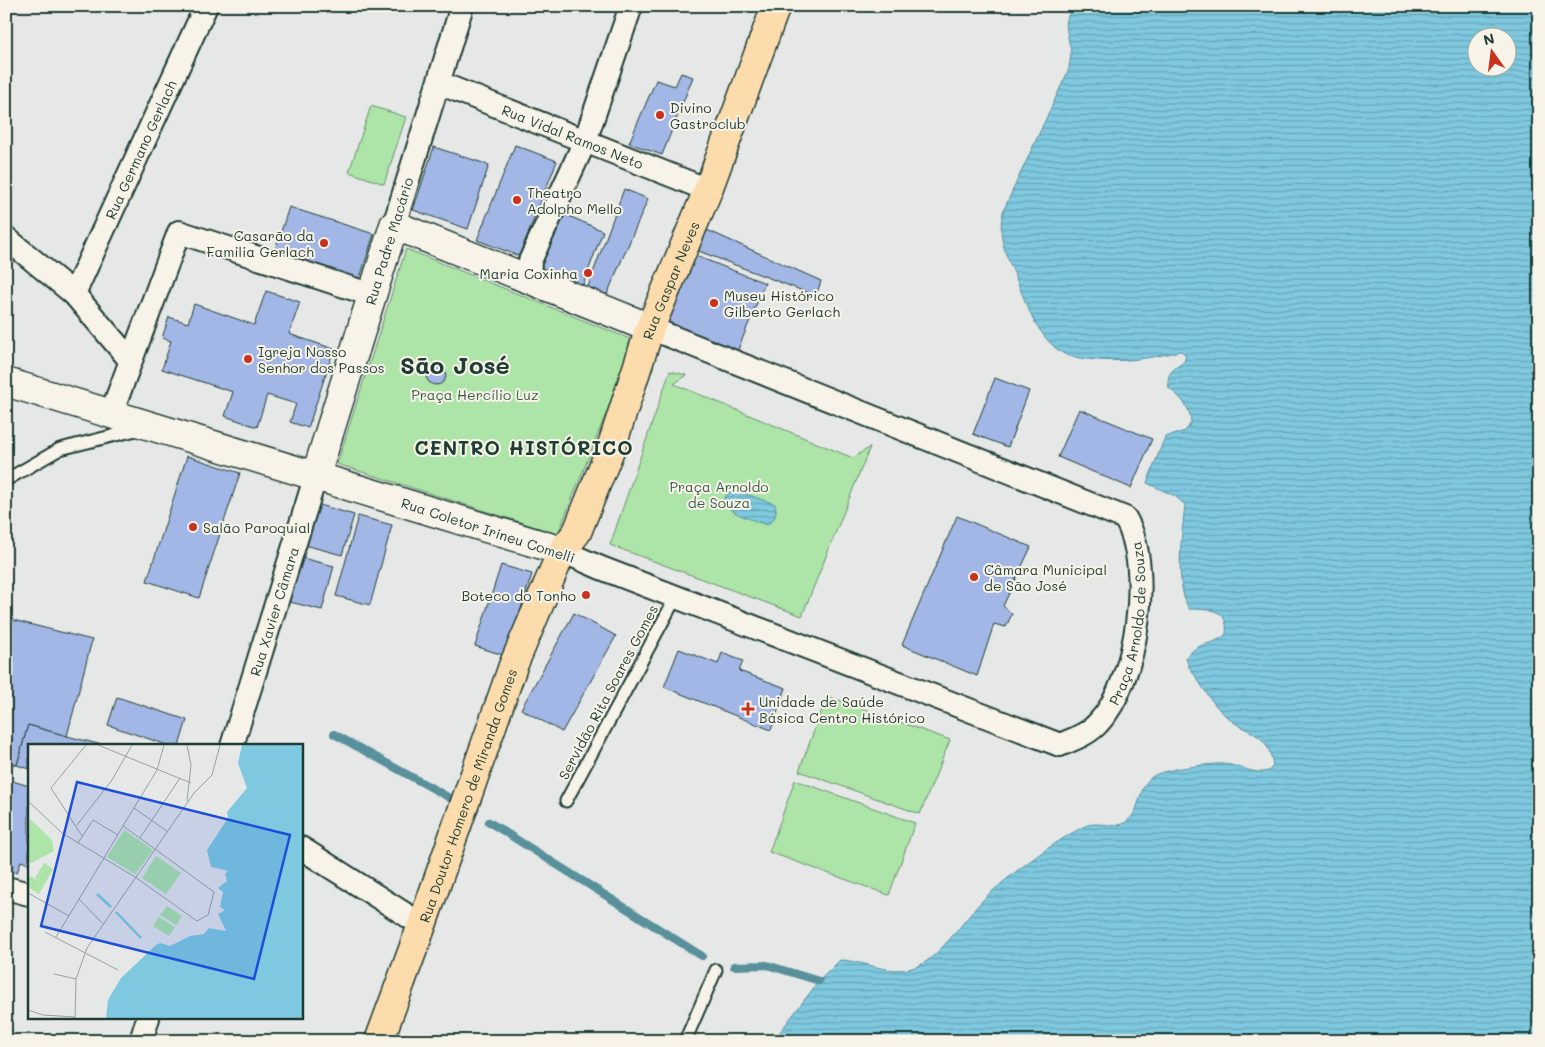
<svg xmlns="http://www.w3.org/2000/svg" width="1545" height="1047" font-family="Mali,sans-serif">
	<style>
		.park { fill: #ade4a7; stroke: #66906e }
		.water { fill: url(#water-rules); stroke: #59919b; fill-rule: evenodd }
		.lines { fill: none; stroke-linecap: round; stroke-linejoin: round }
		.stream { stroke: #59919b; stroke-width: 8 }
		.building { fill: #a2b7e5; stroke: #1f3d34 }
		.service-casing { stroke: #1f3d34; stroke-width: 15 }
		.minor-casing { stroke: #1f3d34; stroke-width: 26 }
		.secondary-casing { stroke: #1f3d34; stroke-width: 31 }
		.primary-casing { stroke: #1f3d34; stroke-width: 31 }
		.service { stroke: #f7f3e8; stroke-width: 11 }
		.minor { stroke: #f7f3e8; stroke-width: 22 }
		.secondary { stroke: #f7f3e8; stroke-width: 28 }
		.primary { stroke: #fcdcac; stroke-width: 28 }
		.poi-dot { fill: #c8321e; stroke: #f7f3e8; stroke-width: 2 }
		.labels { text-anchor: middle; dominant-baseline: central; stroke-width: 4; stroke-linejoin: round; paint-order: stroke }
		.poi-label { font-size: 14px; fill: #1f3d34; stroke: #f7f3e8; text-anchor: start }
		.street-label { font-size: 14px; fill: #1f3d34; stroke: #f7f3e8 }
		.park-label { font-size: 14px; fill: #3b5e4b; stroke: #f7f3e8 }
		.district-label { font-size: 19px; font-weight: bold; letter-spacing: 1px; fill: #1f3d34; stroke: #f7f3e8 }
		.town-label { font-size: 24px; font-weight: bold; fill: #1f3d34; stroke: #f7f3e8 }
		.inset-river { fill: none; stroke: #7fc9e0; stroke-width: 2.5 }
		.inset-road { fill: none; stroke: #96a39f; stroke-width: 1 }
		.view { fill: #1d4ed8; fill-opacity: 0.15; stroke: #1d4ed8; stroke-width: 2.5 }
		.inset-edge { fill: none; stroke: #1f3d34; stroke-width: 2.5 }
	</style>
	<defs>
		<pattern id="water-rules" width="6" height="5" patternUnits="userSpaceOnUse" patternTransform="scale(1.25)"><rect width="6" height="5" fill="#7fc9e0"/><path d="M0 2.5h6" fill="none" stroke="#67a4b6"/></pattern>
	</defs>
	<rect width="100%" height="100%" fill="#e6e7e7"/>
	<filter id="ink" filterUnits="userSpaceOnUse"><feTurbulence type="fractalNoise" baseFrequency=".02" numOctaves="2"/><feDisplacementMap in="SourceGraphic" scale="10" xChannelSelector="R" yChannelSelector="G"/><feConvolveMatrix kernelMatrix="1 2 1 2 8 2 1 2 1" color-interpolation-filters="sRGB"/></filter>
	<g filter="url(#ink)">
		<g class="park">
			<polygon points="371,106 406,117 384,184 349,172"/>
			<polygon points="406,249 635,341 558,534 337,464"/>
			<polygon points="670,371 686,375 674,384 853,458 870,447 802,616 610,545"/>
			<polygon points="827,696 950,740 920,814 799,771"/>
			<polygon points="795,780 915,823 889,895 769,852"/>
		</g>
		<g class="water">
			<path d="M1077 6H1539V1041H773L819 981 840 960C867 961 890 977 918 966 939 958 967 916 984 899 1009 875 1055 841 1085 826 1099 820 1113 830 1126 822 1143 811 1136 785 1155 775 1166 769 1212 763 1225 764 1241 766 1254 775 1269 771L1273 766C1268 730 1249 736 1227 717 1212 705 1201 683 1189 667L1186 658C1200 639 1211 648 1226 634 1229 607 1209 610 1189 609 1174 582 1182 535 1185 505L1175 496 1147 483 1165 437 1185 431 1191 423C1191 407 1180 397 1169 388 1166 373 1172 370 1184 362L1186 355 1181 351C1147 359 1121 363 1087 359 1079 358 1068 357 1061 352 1037 336 1026 304 1016 278 1006 254 996 236 1004 209L1069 69C1069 64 1071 58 1071 53 1069 36 1059 17 1077 6ZM1478 38H1508V68H1478Z"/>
			<path d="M734 490 775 504C778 513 775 520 767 525 756 521 702 506 734 490Z"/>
		</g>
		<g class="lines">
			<g class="stream">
				<polyline points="334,734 450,798"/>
				<polyline points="489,822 702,956"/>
				<polyline points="734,966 767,965 819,981"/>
			</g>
		</g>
		<g class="building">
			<polygon points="681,73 693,77 662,155 629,143 656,80 675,86"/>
			<polygon points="515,145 557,161 519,256 477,240"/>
			<polygon points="434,147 489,165 468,229 413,210"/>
			<polygon points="624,189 648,199 605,299 586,292"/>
			<polygon points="289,207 374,234 359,281 274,253"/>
			<polygon points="562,213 603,231 581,290 536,274"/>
			<polygon points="707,230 821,281 816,296 696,250"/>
			<polygon points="691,254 765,283 737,352 663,323"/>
			<polygon points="266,291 300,302 289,334 334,349 308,428 290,422 296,404 267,395 257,427 225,416 233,392 162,369 171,341 162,338 169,317 188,323 194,304 254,325"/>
			<circle cx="436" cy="375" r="10"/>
			<polygon points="995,378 1029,391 1008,447 973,434"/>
			<polygon points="1079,409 1152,439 1131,488 1058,457"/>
			<polygon points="187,456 240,473 199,598 147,581"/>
			<polygon points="313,503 354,515 342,555 301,544"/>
			<polygon points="358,516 392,525 370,605 336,596"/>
			<polygon points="957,516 1031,547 1003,606 1012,614 1006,627 994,624 977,676 902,645"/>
			<polygon points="298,557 334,566 322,610 286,601"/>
			<polygon points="501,565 532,574 506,656 475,646"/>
			<polygon points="574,613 616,636 562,732 521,709"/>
			<polygon points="13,620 92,640 67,736 28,725 17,765 6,762 6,644"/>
			<polygon points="679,649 718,664 722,653 743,661 739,671 786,688 771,730 664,687"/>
			<polygon points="117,697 187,720 179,746 170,746 108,725"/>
			<polygon points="28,725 67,736 106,746 29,746 29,769 17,765"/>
			<polygon points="6,779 29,786 29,864 21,861 17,873 6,869"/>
		</g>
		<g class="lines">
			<g class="service-casing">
				<g id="service">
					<polyline points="6,480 60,449 140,429"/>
					<polyline points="566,801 676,597"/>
					<polyline points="685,1041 716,970"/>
				</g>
			</g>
			<g class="minor-casing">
				<g id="minor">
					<path id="s1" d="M439 83 708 190"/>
					<polyline points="394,225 462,6"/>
					<polyline points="6,238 74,294 130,360"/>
					<polyline points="529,280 530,261 585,141 631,6"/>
					<path id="s2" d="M74 294 206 6"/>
					<polyline points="111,414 179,232 372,295"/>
					<path id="s3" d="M562 551 601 568 1060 745C1074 739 1089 734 1099 722 1137 682 1154 566 1125 518L650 328"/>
					<path id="s4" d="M232 746 316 475"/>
					<polyline points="301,848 422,925"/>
					<polyline points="6,888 29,894"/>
					<polyline points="141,1041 148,1018"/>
				</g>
			</g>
			<g class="secondary-casing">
				<g id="secondary">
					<polyline points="6,382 562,551"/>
					<polyline points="316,475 394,225 650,328"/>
				</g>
			</g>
			<g class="primary-casing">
				<g id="primary">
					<path id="s5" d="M379 1041 422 925 513 666 562 551 577 532 612 445 650 328 708 190 776 6"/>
				</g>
			</g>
			<use href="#service" class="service"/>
			<use href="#minor" class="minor"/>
			<use href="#secondary" class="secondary"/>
			<use href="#primary" class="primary"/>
		</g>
	</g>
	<g class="poi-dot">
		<circle cx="660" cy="115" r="5"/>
		<circle cx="517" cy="200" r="5"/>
		<circle cx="324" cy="243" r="5"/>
		<circle cx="588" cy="273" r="5"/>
		<circle cx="714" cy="303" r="5"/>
		<circle cx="248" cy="359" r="5"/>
		<circle cx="193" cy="527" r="5"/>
		<circle cx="974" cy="577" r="5"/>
		<circle cx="586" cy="595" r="5"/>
		<path d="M745.5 701.5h5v5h5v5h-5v5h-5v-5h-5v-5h5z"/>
	</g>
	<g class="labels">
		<g class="poi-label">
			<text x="670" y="107">Divino<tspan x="670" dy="16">Gastroclub</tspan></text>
			<text x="527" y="192">Theatro<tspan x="527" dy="16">Adolpho Mello</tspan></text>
			<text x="314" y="235" text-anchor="end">Casarão da<tspan x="314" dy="16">Familia Gerlach</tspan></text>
			<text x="578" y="273" text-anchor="end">Maria Coxinha</text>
			<text x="724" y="295">Museu Histórico<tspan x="724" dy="16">Gilberto Gerlach</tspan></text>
			<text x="258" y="351">Igreja Nosso<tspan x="258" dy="16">Senhor dos Passos</tspan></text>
			<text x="203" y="527">Salão Paroquial</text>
			<text x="984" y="569">Câmara Municipal<tspan x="984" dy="16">de São José</tspan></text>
			<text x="576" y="595" text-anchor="end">Boteco do Tonho</text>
			<text x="759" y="701">Unidade de Saúde<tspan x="759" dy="16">Básica Centro Histórico</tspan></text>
		</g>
		<g class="street-label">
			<text stroke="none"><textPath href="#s1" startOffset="144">Rua Vidal Ramos Neto</textPath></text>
			<text stroke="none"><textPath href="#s2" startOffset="159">Rua Germano Gerlach</textPath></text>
			<text transform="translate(389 241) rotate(-73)">Rua Padre Macário</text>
			<text stroke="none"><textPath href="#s5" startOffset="816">Rua Gaspar Neves</textPath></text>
			<text transform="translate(488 530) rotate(18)">Rua Coletor Irineu Comelli</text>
			<text stroke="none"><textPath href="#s4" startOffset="141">Rua Xavier Câmara</textPath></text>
			<text stroke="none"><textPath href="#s3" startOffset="686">Praça Arnoldo de Souza</textPath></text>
			<text transform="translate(608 692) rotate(-62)">Servidão Rita Soares Gomes</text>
			<text stroke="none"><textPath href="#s5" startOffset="261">Rua Doutor Homero de Miranda Gomes</textPath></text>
		</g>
		<g class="park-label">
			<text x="475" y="394">Praça Hercílio Luz</text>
			<text x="719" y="486">Praça Arnoldo<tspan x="719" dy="16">de Souza</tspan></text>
		</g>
		<g class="district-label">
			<text x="524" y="447">CENTRO HISTÓRICO</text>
		</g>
		<g class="town-label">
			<text x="455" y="364">São José</text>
		</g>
	</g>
	<g transform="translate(28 744)">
		<rect width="275" height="275" fill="#e6e7e7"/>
		<path d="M2 75 24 96 26 107 3 119 0 117Z" fill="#ade4a7"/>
		<path d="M96 86 125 106 107 130 79 113ZM128 112 153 129 138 150 114 134ZM16 119 25 125 11 150 0 143V136L2 132 12 138 7 134ZM139 162 154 172 148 181 132 171ZM131 173 147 183 141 192 125 182Z" fill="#ade4a7"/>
		<path d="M214 1H275V274H78L80 256 93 234 128 201 132 199 142 202 162 192 176 190 181 184 198 187 190 170 197 166 192 163 195 148 190 144 199 137 197 130 200 127 183 123 179 106 200 74 199 68 219 44 210 19Z" fill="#7fc9e0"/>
		<path class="inset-river" d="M69 150 83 163M88 168 113 194"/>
		<path class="inset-road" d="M70 1 163 39M159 1 163 21 159 57M0 57 34 89 107 133M106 64 140 88M49 81 84 36 104 1M95 82 129 26 136 1M54 92 23 44 58 1M112 94 152 34M50 99 65 76 90 91M76 114 95 82 127 105M107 133 169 177 180 171 186 148 127 105M0 149 41 172M51 155 75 180M17 188 90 226M28 193 76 114M26 230 48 235M0 266 15 271 47 273M47 274 48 235 59 204 166 49 184 31 192 1"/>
		<path class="view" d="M49 38 262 91 226 235 13 182Z"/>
		<rect width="275" height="275" class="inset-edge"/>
	</g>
	<rect width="1545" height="1047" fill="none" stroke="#f7f3e8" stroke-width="25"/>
	<rect x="12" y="12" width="1520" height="1022" fill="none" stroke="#1f3d34" stroke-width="2" filter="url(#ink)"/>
	<g transform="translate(1492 52) rotate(346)"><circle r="24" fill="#f7f3e8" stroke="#a1aaa0"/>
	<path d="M0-4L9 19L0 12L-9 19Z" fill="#c8321e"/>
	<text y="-8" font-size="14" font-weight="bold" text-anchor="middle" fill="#1f3d34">N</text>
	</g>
</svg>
